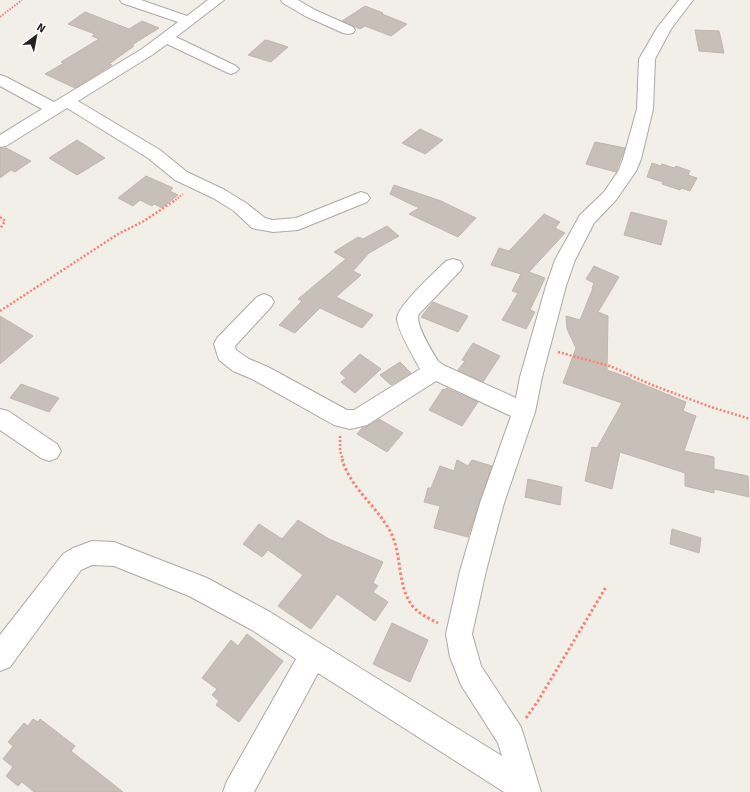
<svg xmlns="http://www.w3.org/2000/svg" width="750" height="792" font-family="Signika,sans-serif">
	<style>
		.building { fill: #c7bfb8; stroke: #c4b6ab }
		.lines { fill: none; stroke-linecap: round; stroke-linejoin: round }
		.minor-casing { stroke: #a9a9a9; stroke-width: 2 }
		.path-far2 { stroke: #fa8072; stroke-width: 2; stroke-dasharray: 1.5 1.5; stroke-linecap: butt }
		.path-far1 { stroke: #fa8072; stroke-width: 2.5; stroke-dasharray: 2 2; stroke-linecap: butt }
		.path { stroke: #fa8072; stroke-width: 3; stroke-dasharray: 2.5 2.5; stroke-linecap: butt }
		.minor { fill: #fff; fill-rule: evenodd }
	</style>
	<rect width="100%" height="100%" fill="#f2efe9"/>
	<g class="building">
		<polygon points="365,6 383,13 382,14 407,24 391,36 365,26 360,29 342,21"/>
		<polygon points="85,12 129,29 142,21 159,28 132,45 134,46 109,64 112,65 75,88 45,74 64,63 61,62 99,39 92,36 95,34 68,24"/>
		<polygon points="695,30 719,31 724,53 699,51"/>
		<polygon points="265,40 270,41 288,47 271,62 248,55"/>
		<polygon points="420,129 443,140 425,154 402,143"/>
		<polygon points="77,140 105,158 77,175 49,158"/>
		<polygon points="595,142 625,148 616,172 586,164"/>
		<polygon points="0,148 6,148 31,161 15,172 11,170 0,178"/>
		<polygon points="652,163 661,166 662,164 674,168 676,166 690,171 688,175 697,178 690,191 681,188 680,190 662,184 663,182 647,177"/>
		<polygon points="146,176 173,188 170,191 178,195 162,208 154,204 152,206 140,200 133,206 118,198"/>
		<polygon points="394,185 441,201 476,218 458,237 409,214 419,208 390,194"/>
		<polygon points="631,212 667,221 661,245 624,235"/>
		<polygon points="544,214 560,222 555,228 565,233 529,272 545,278 530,310 535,312 526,329 502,320 518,293 512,291 521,274 491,265 499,248 509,251"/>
		<polygon points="387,226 399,236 369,253 353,271 361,275 336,297 373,315 362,328 320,308 295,333 279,325 302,301 298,299 346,259 334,252 358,237 363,239"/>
		<polygon points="594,266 619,277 598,312 608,316 607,370 630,378 630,379 686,402 683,411 696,416 684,451 714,457 714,469 748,476 749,497 714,489 714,493 685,486 685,473 620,452 612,489 585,481 592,447 597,448 622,403 563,383 576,348 567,329 566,316 580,320 593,288 592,288 594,283 586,279"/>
		<polygon points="433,302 468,316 458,332 421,317"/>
		<polygon points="0,316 33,336 0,364"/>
		<polygon points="473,343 500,356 483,382 458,370 465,361 462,360"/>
		<polygon points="360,354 381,369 355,393 341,382 346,378 340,373"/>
		<polygon points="400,362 411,373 391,385 380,375"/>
		<polygon points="21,384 59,398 49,412 10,398"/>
		<polygon points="446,388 478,402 462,426 429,410 443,389 445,390"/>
		<polygon points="379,419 403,433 387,452 357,434 362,428 368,426"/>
		<polygon points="457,460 468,466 472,460 492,466 468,537 434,528 440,506 424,502 428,488 431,488 440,466 454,471"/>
		<polygon points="528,479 562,487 560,505 525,497"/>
		<polygon points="298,520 329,539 383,562 373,583 378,586 373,592 388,602 375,621 337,594 311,629 278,606 303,575 268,550 262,557 243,544 259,524 282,539"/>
		<polygon points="672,529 701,538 699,553 670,544"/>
		<polygon points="392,623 428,640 410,682 373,664"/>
		<polygon points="247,634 283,661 239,722 216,705 219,701 212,695 217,689 202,678 231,640 238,646"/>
		<polygon points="33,719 38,722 40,719 75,746 71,751 123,792 34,792 22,782 18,786 6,776 13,767 3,759 13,746 8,742 24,723 28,726"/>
	</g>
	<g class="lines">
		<g class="minor-casing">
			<g id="minor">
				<polygon points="120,0 141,0 187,16 208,0 224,0 176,37 236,66 239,69 236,72 231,74 226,72 167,44 152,55 78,101 160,150 187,172 225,190 246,203 265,218 273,220 296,218 361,192 367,194 370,198 367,202 298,230 273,232 252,228 234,211 213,198 175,180 148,158 67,108 6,146 0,147 0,135 42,109 0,86 0,75 6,77 54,102 142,49 178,22 122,3"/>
				<polygon points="281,0 298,0 315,10 353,27 355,30 353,33 348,34 343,33 305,16 283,3"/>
				<path d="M679 0H693L671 29 655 59 653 109 641 159 636 171 616 200 594 223 575 260 566 286 542 377 535 412 504 503 486 571 472 634 481 666 521 727 541 792H504L318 673 254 792H223L227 781 296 659 252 630 189 596 114 566 92 565 81 570 10 667 0 671V635L63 554 73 548 92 541 114 542 207 578 270 612 502 756 498 743 461 685 450 657 446 634 460 571 480 503 511 416 436 381 367 425 350 429 334 425 252 379 233 371 219 360 214 344 217 338 257 297 264 294 271 297 274 302 271 307 235 346 236 350 249 359 268 367 347 410H354L420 369C414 357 398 332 397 319 396 307 436 271 446 261L453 259 460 261 463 266 460 271 419 314C414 323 432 351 438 361L443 365 516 398 520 377 546 286 555 260 580 215 604 192 619 170 623 159 637 109 639 59 657 28Z"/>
				<polygon points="0,409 8,411 57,444 61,451 57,458 49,461 41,458 0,430"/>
			</g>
		</g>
		<g class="path-far2">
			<polyline points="0,17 22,0"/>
			<polyline points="173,202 183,194"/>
		</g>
		<g class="path-far1">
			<polyline points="0,217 5,221 0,229"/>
			<polyline points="0,311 118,234 144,221 174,201"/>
			<polyline points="558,352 610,366 652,385 711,407 750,419"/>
			<polyline points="340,436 340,451 343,460"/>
		</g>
		<g class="path">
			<path d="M342 459C350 488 378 507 391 533 402 555 397 583 411 604 417 613 428 618 438 623"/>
			<polyline points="526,718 538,701 606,587"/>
		</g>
		<use href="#minor" class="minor"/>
	</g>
	<g transform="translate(36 36) rotate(32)" stroke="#ffffff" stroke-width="3" paint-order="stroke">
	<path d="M0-3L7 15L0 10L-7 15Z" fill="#222222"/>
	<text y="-6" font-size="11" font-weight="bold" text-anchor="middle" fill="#222222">N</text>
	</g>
</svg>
